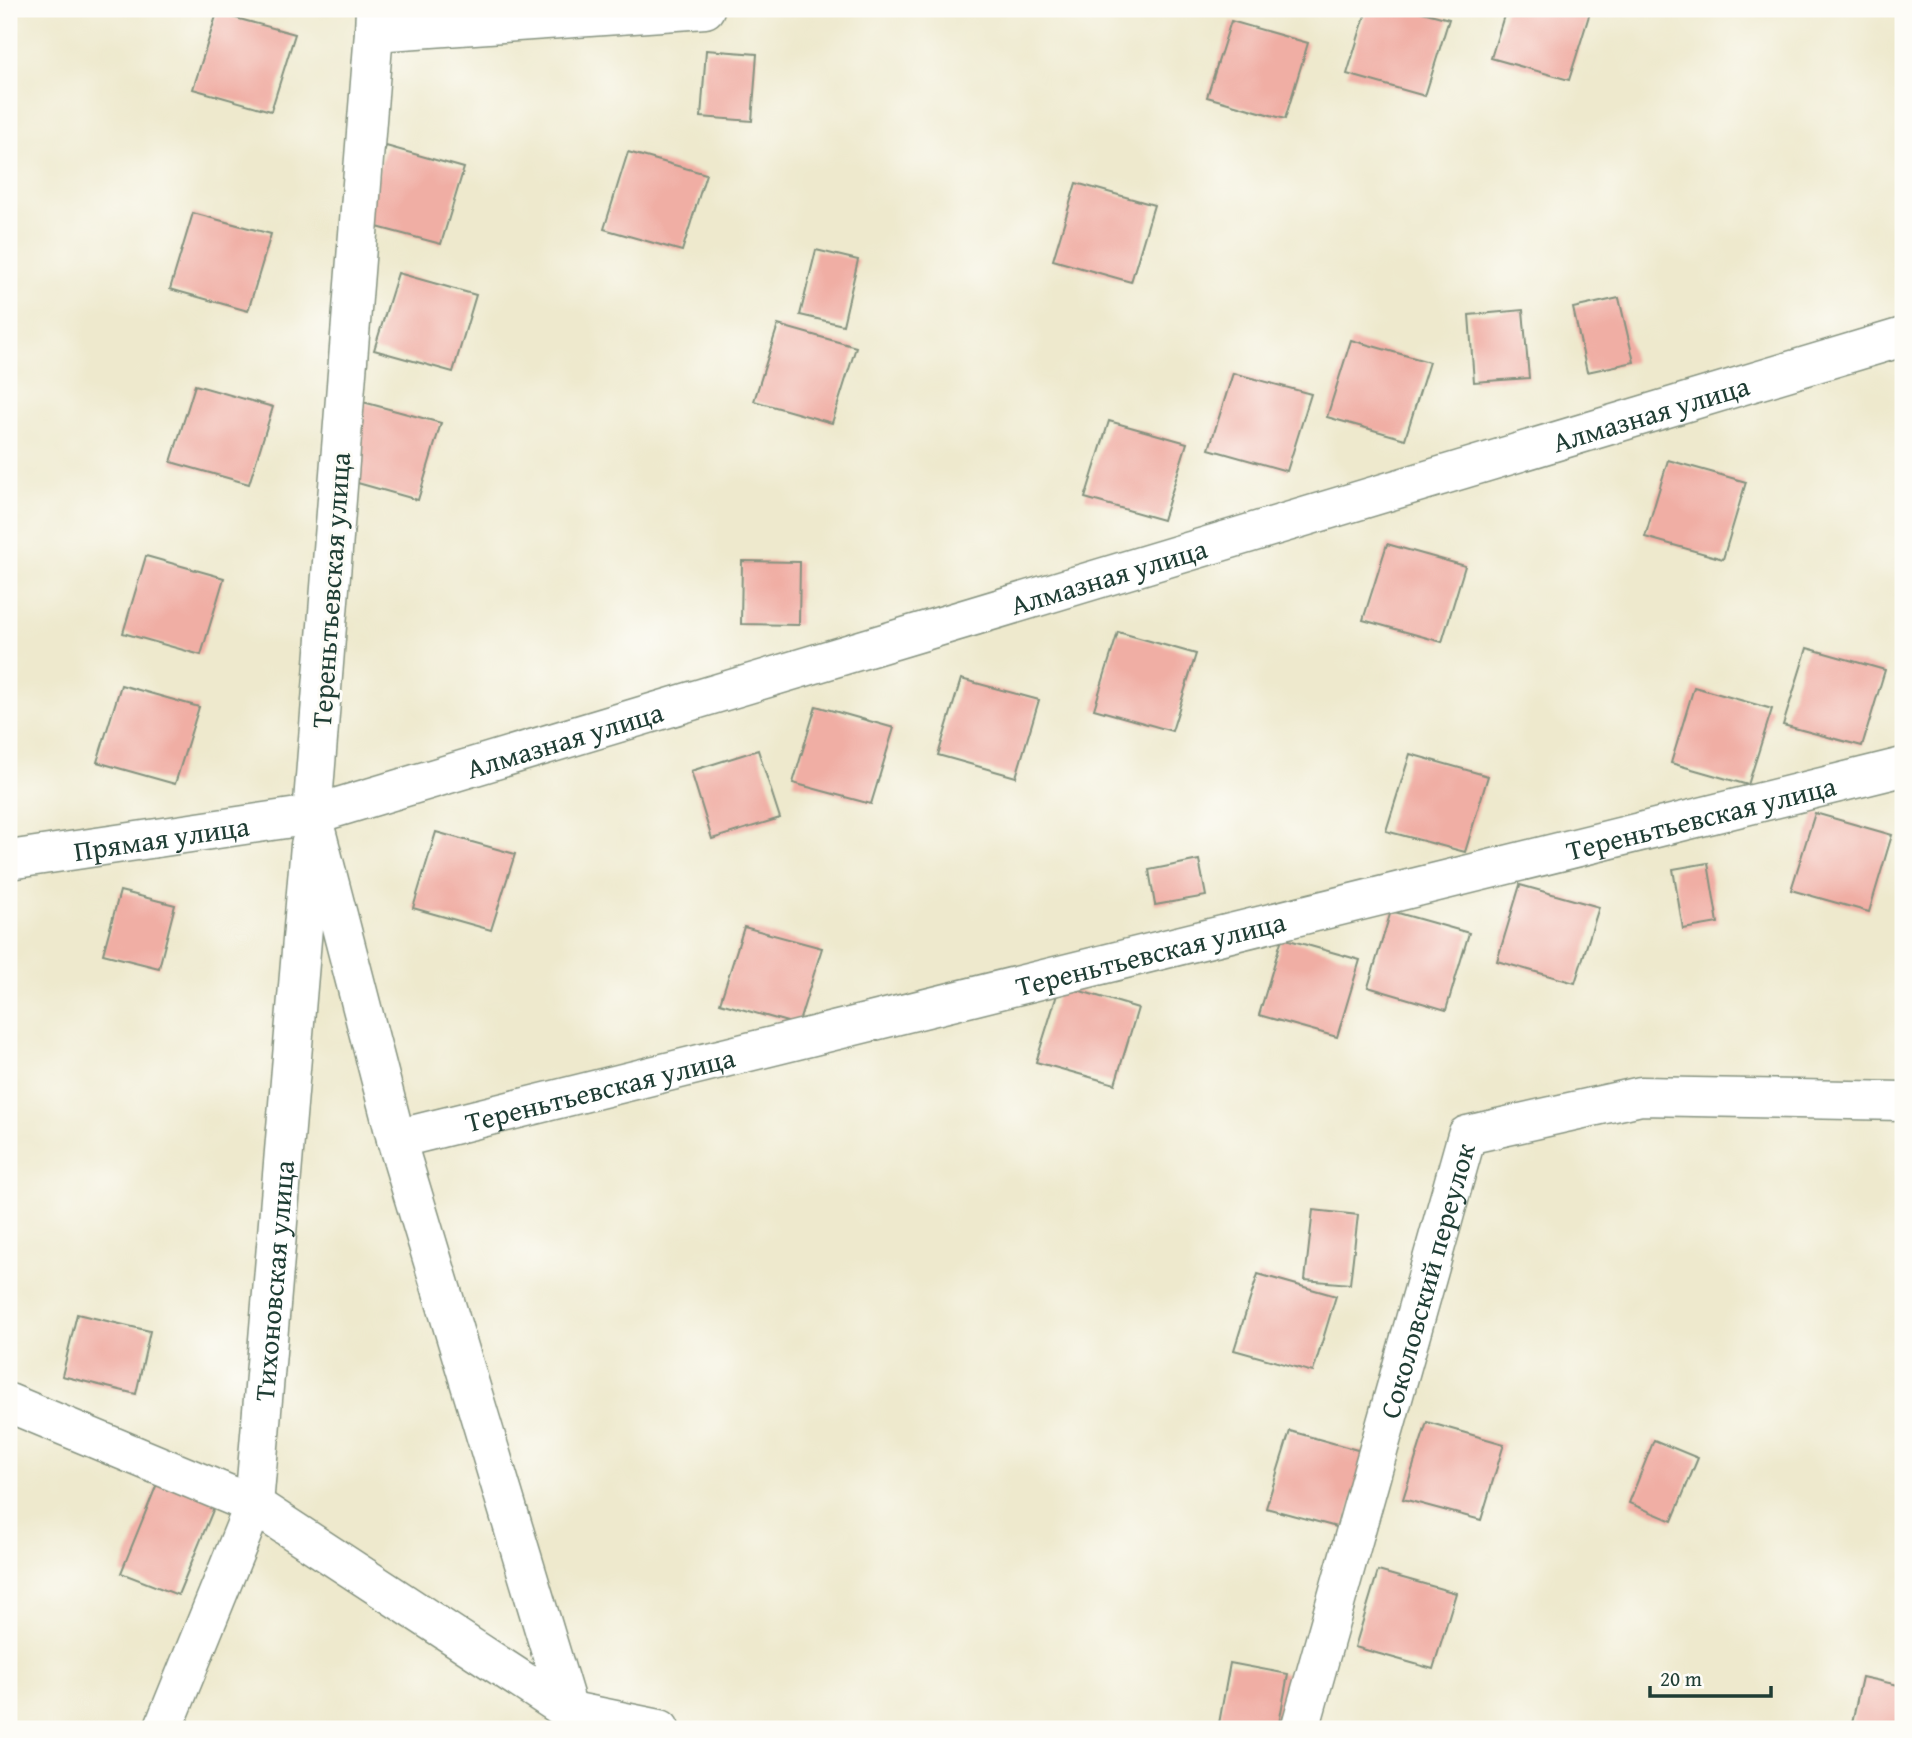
<svg xmlns="http://www.w3.org/2000/svg" width="1912" height="1738" font-family="'Gentium Book Plus',serif">
	<style>
		.building { fill: #f0aea4 }
		.lines { fill: none; stroke-linecap: round; stroke-linejoin: round }
		.minor-casing { stroke: #869380; stroke-width: 41 }
		.minor { stroke: #fff; stroke-width: 38 }
		.labels { text-anchor: middle; dominant-baseline: central; stroke-width: 6; stroke-linejoin: round; paint-order: stroke }
		.street-label { font-size: 28px; fill: #1f3d34; stroke: #fdfcf7 }
	</style>
	<rect width="100%" height="100%" fill="#fdfcf7"/>
	<filter id="ink" filterUnits="userSpaceOnUse"><feTurbulence type="fractalNoise" baseFrequency=".0143" numOctaves="2"/><feDisplacementMap in="SourceGraphic" scale="14" xChannelSelector="R" yChannelSelector="G"/><feConvolveMatrix kernelMatrix="1 2 1 2 8 2 1 2 1" color-interpolation-filters="sRGB"/></filter>
	<filter id="wash" filterUnits="userSpaceOnUse"><feTurbulence type="fractalNoise" baseFrequency=".00686" numOctaves="4" result="noise"/><feDisplacementMap in="SourceGraphic" scale="28" xChannelSelector="R" yChannelSelector="G"/><feGaussianBlur stdDeviation="1.57" result="paint"/><feColorMatrix in="noise" values="0 0 0 0 0 0 0 0 0 0 0 0 0 0 0 0 0 1.4 0 .05"/><feComposite in="paint" operator="in"/></filter>
	<g filter="url(#wash)">
		<rect width="100%" height="100%" fill="#eee9cd"/>
		<g id="blocks">
			<g class="building">
				<polygon points="1367,9 1411,9 1449,19 1425,96 1347,74"/>
				<polygon points="1506,9 1591,9 1569,80 1491,58"/>
				<polygon points="217,13 295,34 271,111 193,89"/>
				<polygon points="1231,21 1308,43 1285,119 1207,97"/>
				<polygon points="706,50 757,54 752,121 701,117"/>
				<polygon points="386,146 464,168 441,244 362,223"/>
				<polygon points="628,152 706,174 682,251 604,229"/>
				<polygon points="1076,183 1154,205 1131,282 1053,260"/>
				<polygon points="193,213 271,234 248,311 170,289"/>
				<polygon points="816,250 858,260 843,325 800,315"/>
				<polygon points="398,273 476,295 453,372 374,350"/>
				<polygon points="1619,298 1634,362 1587,372 1573,308"/>
				<polygon points="1523,310 1529,378 1474,382 1469,315"/>
				<polygon points="778,325 856,347 832,423 754,401"/>
				<polygon points="1351,340 1429,362 1405,439 1327,417"/>
				<polygon points="1233,373 1311,394 1287,471 1209,449"/>
				<polygon points="195,385 273,407 249,484 171,462"/>
				<polygon points="363,402 441,423 418,500 340,478"/>
				<polygon points="1109,421 1187,443 1163,520 1085,498"/>
				<polygon points="1668,460 1746,482 1723,559 1645,537"/>
				<polygon points="1387,544 1465,566 1442,642 1363,620"/>
				<polygon points="146,556 224,578 201,655 123,633"/>
				<polygon points="742,561 800,562 799,625 741,624"/>
				<polygon points="1118,632 1196,654 1172,731 1094,709"/>
				<polygon points="1807,648 1885,670 1862,746 1783,725"/>
				<polygon points="961,679 1039,700 1016,777 938,755"/>
				<polygon points="121,685 199,707 175,784 97,762"/>
				<polygon points="1694,687 1772,709 1748,785 1671,763"/>
				<polygon points="816,706 894,728 871,804 793,783"/>
				<polygon points="758,750 780,818 712,839 691,771"/>
				<polygon points="1410,754 1488,776 1465,852 1386,831"/>
				<polygon points="1815,813 1892,835 1869,912 1791,890"/>
				<polygon points="436,832 515,854 491,930 413,908"/>
				<polygon points="1199,860 1206,896 1155,905 1149,870"/>
				<polygon points="1708,863 1718,923 1683,929 1673,869"/>
				<polygon points="1520,885 1599,907 1575,983 1497,961"/>
				<polygon points="120,891 175,905 159,968 103,954"/>
				<polygon points="1391,911 1469,933 1446,1010 1368,987"/>
				<polygon points="744,927 822,948 798,1025 720,1003"/>
				<polygon points="1282,938 1360,960 1337,1037 1259,1015"/>
				<polygon points="1060,985 1138,1008 1115,1084 1036,1062"/>
				<polygon points="1313,1210 1358,1215 1350,1284 1305,1280"/>
				<polygon points="1258,1274 1336,1296 1313,1372 1234,1350"/>
				<polygon points="77,1314 150,1331 136,1394 62,1376"/>
				<polygon points="1427,1422 1504,1444 1481,1520 1403,1499"/>
				<polygon points="1290,1431 1368,1453 1344,1529 1266,1508"/>
				<polygon points="1654,1440 1698,1458 1672,1521 1629,1503"/>
				<polygon points="161,1474 218,1498 178,1595 121,1573"/>
				<polygon points="1378,1571 1456,1593 1433,1669 1355,1647"/>
				<polygon points="1230,1663 1288,1674 1278,1729 1218,1729"/>
				<polygon points="1862,1677 1903,1686 1903,1694 1896,1729 1860,1729 1851,1727"/>
			</g>
		</g>
	</g>
	<g filter="url(#ink)">
		<use href="#blocks" fill-opacity="0" stroke="#869380" stroke-width="2"/>
		<g class="lines">
			<g class="minor-casing">
				<g id="minor">
					<polyline points="375,9 374,32 705,9"/>
					<polyline points="374,32 312,815 396,1139 574,1729"/>
					<path id="s1" d="M9 860 312 815 1903 337"/>
					<path id="s2" d="M396 1139 1903 767"/>
					<polyline points="9,1403 254,1505 567,1710 660,1729"/>
					<path id="s3" d="M163 1729 254 1505 310 845"/>
					<path id="s4" d="M1300 1729 1467 1135 1641 1096 1903 1101"/>
				</g>
			</g>
			<use href="#minor" class="minor"/>
		</g>
	</g>
	<g class="labels">
		<g class="street-label">
			<text stroke="none"><textPath href="#s1" startOffset="1704">Алмазная улица</textPath></text>
			<text stroke="none"><textPath href="#s1" startOffset="1138">Алмазная улица</textPath></text>
			<text transform="translate(330 590) rotate(-86)">Тереньтьевская улица</text>
			<text stroke="none"><textPath href="#s1" startOffset="570">Алмазная улица</textPath></text>
			<text stroke="none"><textPath href="#s2" startOffset="1344">Тереньтьевская улица</textPath></text>
			<text stroke="none"><textPath href="#s1" startOffset="154">Прямая улица</textPath></text>
			<text stroke="none"><textPath href="#s2" startOffset="777">Тереньтьевская улица</textPath></text>
			<text stroke="none"><textPath href="#s2" startOffset="210">Тереньтьевская улица</textPath></text>
			<text stroke="none"><textPath href="#s3" startOffset="467">Тихоновская улица</textPath></text>
			<text stroke="none"><textPath href="#s4" startOffset="466">Соколовский переулок</textPath></text>
		</g>
	</g>
	<rect width="1912" height="1738" fill="none" stroke="#fdfcf7" stroke-width="35"/>
	<path d="M1650 1686v10h121v-10" fill="none" stroke="#1f3d34" stroke-width="3.5"/>
	<text x="1660" y="1686" font-size="21" fill="#1f3d34" stroke="#fdfcf7" stroke-width="5" paint-order="stroke">20 m</text>
</svg>
